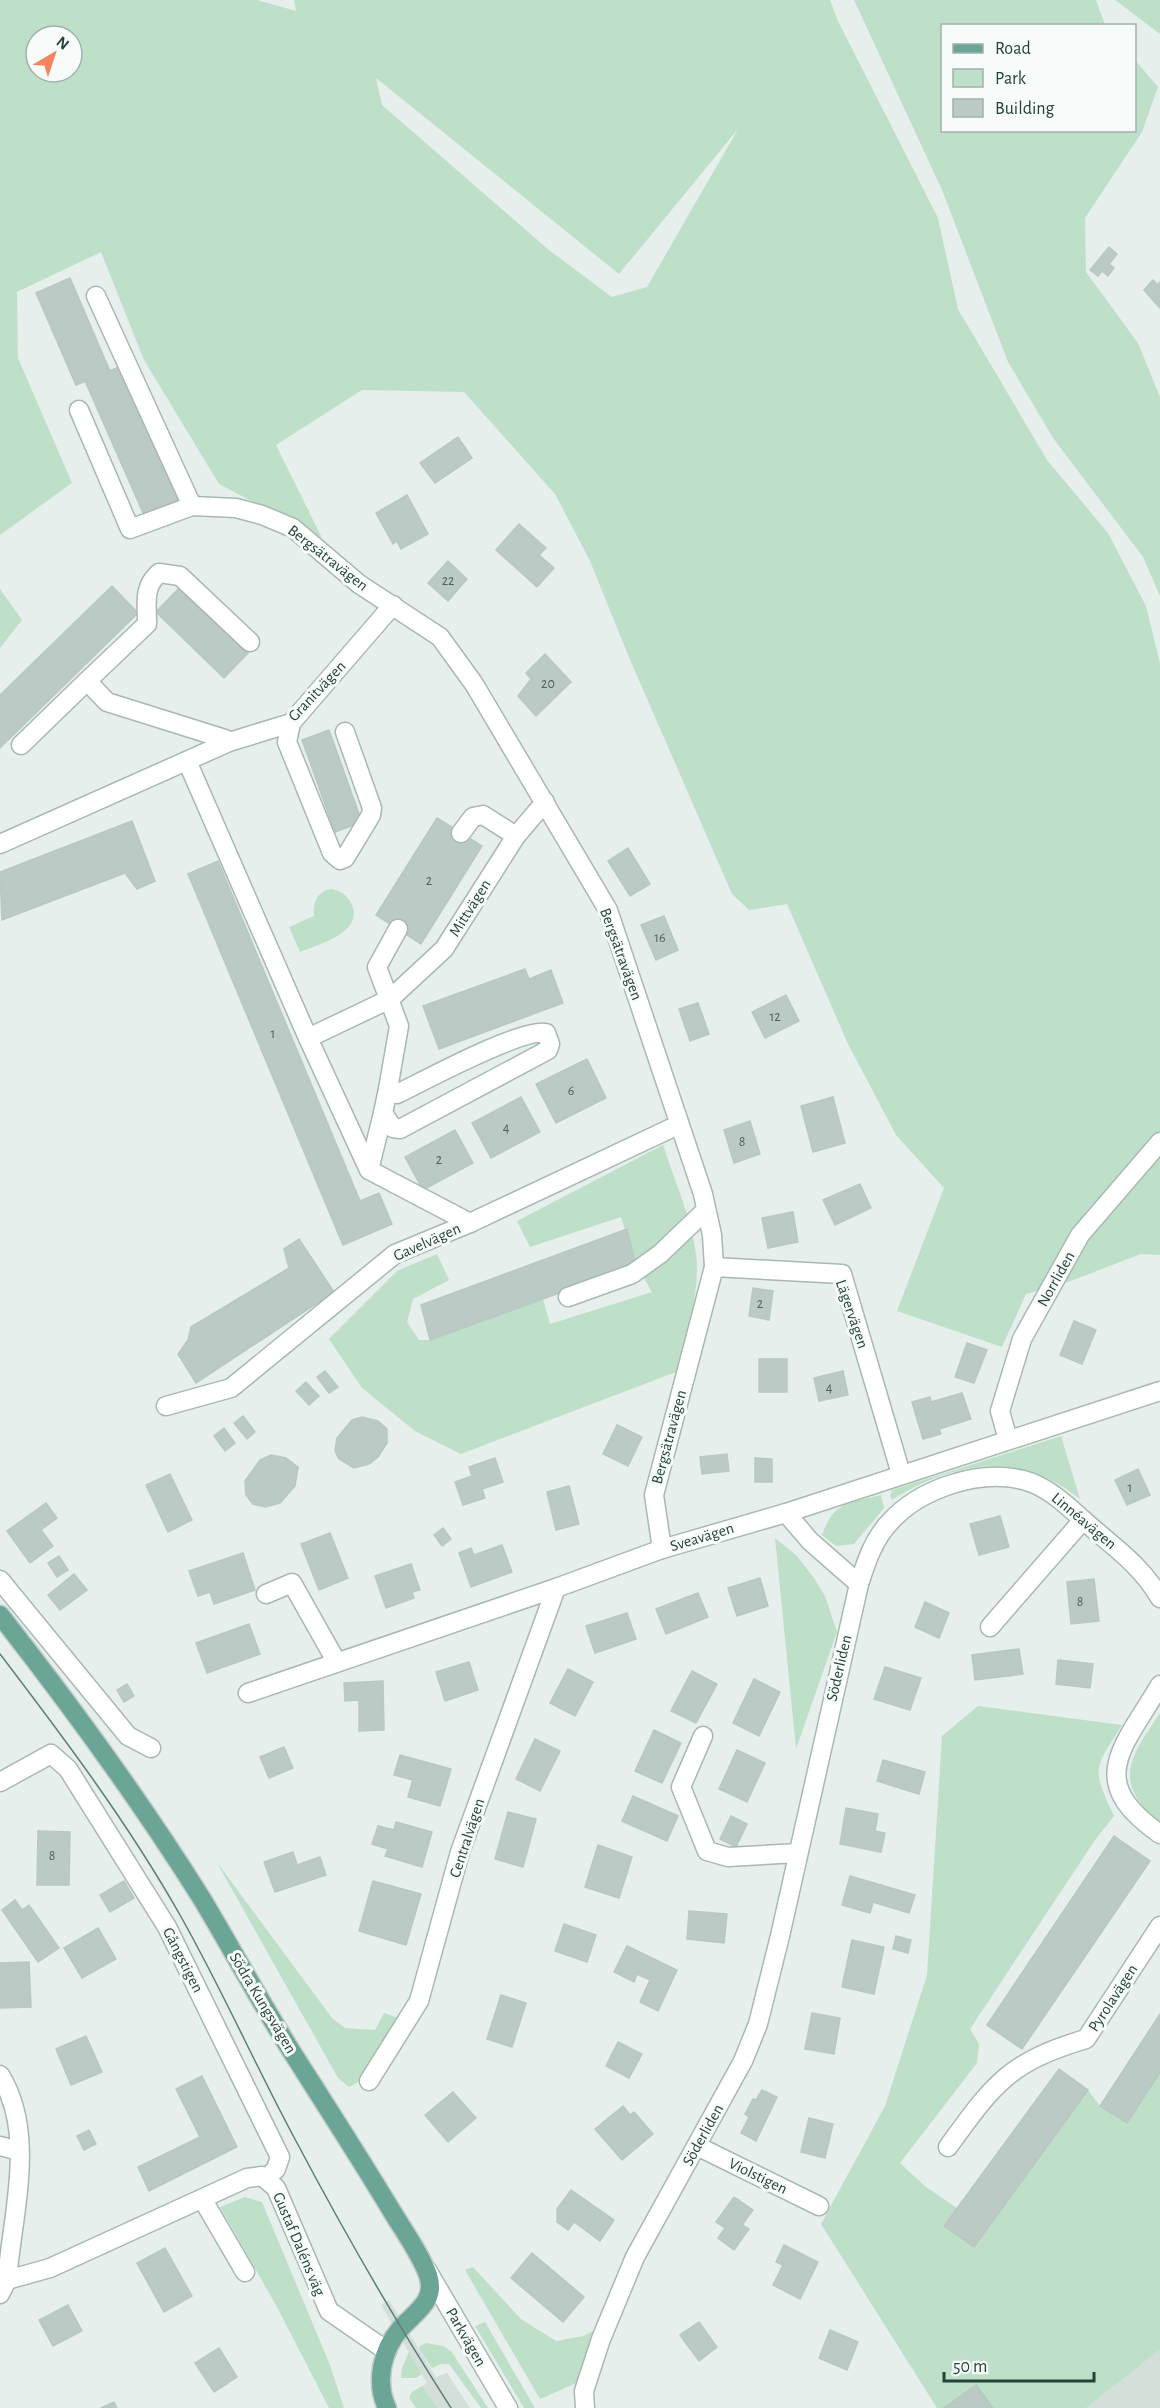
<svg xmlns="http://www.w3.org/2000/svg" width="1160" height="2408" font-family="'Alegreya Sans',sans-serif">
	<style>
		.built { fill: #d4dfda }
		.green { fill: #bfe0c8; fill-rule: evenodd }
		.building { fill: #bbcac4; stroke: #b8c9c2; stroke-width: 1.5 }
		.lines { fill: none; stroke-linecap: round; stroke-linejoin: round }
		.minor-casing { stroke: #a8b8b2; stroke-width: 21 }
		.major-casing { stroke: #c2cac8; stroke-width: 21 }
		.minor { stroke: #fff; stroke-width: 18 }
		.major { stroke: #6aa596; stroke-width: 18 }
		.tram { stroke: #5f7d75; stroke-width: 1.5 }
		.labels { text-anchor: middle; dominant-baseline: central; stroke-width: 6; stroke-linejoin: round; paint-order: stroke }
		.number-label { font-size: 14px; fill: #4a645c }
		.street-label { font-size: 16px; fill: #24423a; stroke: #f7fbf9 }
	</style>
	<rect width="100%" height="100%" fill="#e6efeb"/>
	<g class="built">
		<polygon points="389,2300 436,2377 447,2373 470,2408 438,2408 422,2386 427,2383 381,2305"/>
		<polygon points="1160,2350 1160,2408 1086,2408"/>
	</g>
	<g class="green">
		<path d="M0 0H257L296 11 294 0H830L838 21 938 218 958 309 1047 460 1108 533 1146 606 1160 663V1255L1141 1254 1068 1282 1026 1294 1002 1347 897 1311 944 1188 896 1135 848 1044 787 904 749 910 732 894 628 655 590 561 555 494 464 392 362 390 276 445 322 538 219 484 144 360 101 252 17 292 18 358 72 483 0 535ZM36 36H72V72H36ZM376 78 619 274 738 129 647 287 612 297 549 250 382 105Z"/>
		<polygon points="854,0 1096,0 1105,25 942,26 942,130 1134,130 1135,60 1158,87 1142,132 1085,218 1086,272 1138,343 1160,397 1160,596 1143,557 1053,438 1008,362 942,190"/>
		<polygon points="1115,0 1160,0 1160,34"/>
		<polygon points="0,589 22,620 0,648"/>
		<path d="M330 889C339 890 345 893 350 901 368 931 320 944 300 952L289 927 314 916C313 903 316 893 330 889Z"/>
		<path d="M663 1145C675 1182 697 1231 697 1269 697 1304 685 1338 676 1372L461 1454 415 1431 362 1388 329 1339 397 1271 437 1254 449 1280 413 1299 407 1322 419 1340H430L543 1299 550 1324 652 1292 636 1265 621 1217 530 1247 517 1221Z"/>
		<path d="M1061 1436 1080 1499C1020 1450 955 1461 892 1500L890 1496 892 1490Z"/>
		<path d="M881 1495 884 1508 854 1544 836 1546 822 1535C834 1501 849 1503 881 1495Z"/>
		<polygon points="775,1538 796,1555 814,1578 825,1596 837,1632 796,1749"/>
		<path d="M978 1706 1122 1725C1094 1770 1091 1767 1114 1816L1095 1840 970 2029 979 2044 977 2063 900 2163 926 2187 957 2208 945 2226 974 2247 1088 2090 1100 2106 1127 2123 1160 2072V2350L1086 2408H993L976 2385 944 2408H937L821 2224 885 2106 927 1975 942 1736Z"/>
		<path d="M1160 1713V1823C1111 1782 1130 1758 1160 1713Z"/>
		<path d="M216 1861 332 2018 345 2028 375 2030 384 2013 398 2018C388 2042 375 2076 349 2087L338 2078Z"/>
		<polygon points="245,2197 262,2202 330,2365 344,2408 329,2408 277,2307 220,2207"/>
		<polygon points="473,2267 521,2319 556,2341 583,2336 595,2330 579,2382 540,2399 465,2270"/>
		<polygon points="485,2322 535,2408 524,2408 475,2326"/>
		<polygon points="426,2343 443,2346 451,2351 488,2408 481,2408 449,2364 441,2364 432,2368 418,2347"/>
		<polygon points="409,2352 422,2374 416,2378 401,2378 402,2368"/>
		<polygon points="422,2386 438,2408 416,2408 409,2398 412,2392"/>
	</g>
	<g class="building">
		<polygon points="1109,247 1117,254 1109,264 1114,268 1108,276 1102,271 1098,276 1090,270"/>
		<polygon points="70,278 110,371 76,385 36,293"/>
		<polygon points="1153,280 1158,285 1160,282 1160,308 1144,290"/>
		<polygon points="119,367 178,501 144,515 85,381"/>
		<polygon points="458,437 472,458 435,483 420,463"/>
		<polygon points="407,495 428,534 401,549 397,541 393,544 376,513"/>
		<polygon points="519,524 546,548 539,555 554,568 537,587 496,550"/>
		<polygon points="448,561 467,579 448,601 428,583"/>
		<polygon points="112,586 138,613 0,748 0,695"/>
		<polygon points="180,587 248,653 224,678 156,612"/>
		<polygon points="545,654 571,682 536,716 518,696 531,679 526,673"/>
		<polygon points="329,730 362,822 335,832 302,740"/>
		<polygon points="437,818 482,846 421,944 376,915"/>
		<polygon points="132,821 155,881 137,889 125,873 2,920 0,872"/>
		<polygon points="628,848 650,884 630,896 608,861"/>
		<polygon points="218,861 360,1201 379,1193 392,1224 343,1245 188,874"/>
		<polygon points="664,916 678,950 656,960 641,925"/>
		<polygon points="525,969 529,979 551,970 563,1003 439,1049 423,1006"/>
		<polygon points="786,995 799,1021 765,1038 752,1012"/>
		<polygon points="698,1003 709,1034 690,1041 679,1009"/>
		<polygon points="587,1059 606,1098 556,1123 536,1084"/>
		<polygon points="521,1097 540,1132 491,1158 472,1123"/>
		<polygon points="833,1097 845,1143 813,1152 801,1106"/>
		<polygon points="750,1121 760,1154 734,1163 724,1130"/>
		<polygon points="455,1130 473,1163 423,1190 405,1157"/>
		<polygon points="860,1184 871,1208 835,1225 823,1200"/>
		<polygon points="793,1212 798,1242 768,1248 762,1218"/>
		<polygon points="627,1229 636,1265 430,1340 421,1305"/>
		<polygon points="299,1239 334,1292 196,1383 178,1354 188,1340 191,1327 289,1268 284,1249"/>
		<polygon points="753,1288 773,1291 769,1320 749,1316"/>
		<polygon points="1074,1321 1096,1330 1082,1364 1060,1355"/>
		<polygon points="967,1343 987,1350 974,1383 955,1377"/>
		<rect x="759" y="1359" width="28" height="33"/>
		<polygon points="325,1371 338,1387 329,1393 317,1377"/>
		<polygon points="843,1371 848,1395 819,1401 814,1378"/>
		<polygon points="306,1382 319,1396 309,1405 296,1391"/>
		<polygon points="962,1393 971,1419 939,1429 941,1434 923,1439 912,1402 930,1397 931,1402"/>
		<polygon points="243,1416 255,1432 247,1439 234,1423"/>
		<polygon points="362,1417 378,1421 387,1429 387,1443 378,1457 369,1464 354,1468 339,1459 335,1451 337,1438 352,1420"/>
		<polygon points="617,1425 642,1437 628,1466 603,1454"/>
		<polygon points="224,1428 235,1443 225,1451 214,1436"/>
		<polygon points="727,1454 729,1471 702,1474 700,1457"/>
		<polygon points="271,1455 286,1458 298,1467 295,1486 280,1503 265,1507 253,1504 246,1495 245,1481 260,1460"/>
		<polygon points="495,1458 503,1482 482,1489 485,1498 463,1505 455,1482 472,1476 469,1467"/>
		<polygon points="755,1458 772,1459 772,1482 755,1482"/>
		<polygon points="1138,1469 1150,1495 1127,1505 1115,1480"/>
		<polygon points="170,1474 192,1520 168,1532 146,1485"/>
		<polygon points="569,1486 579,1524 556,1530 547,1492"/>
		<polygon points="46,1503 57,1518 41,1530 53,1546 30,1563 7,1531"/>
		<polygon points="1000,1516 1009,1547 979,1555 970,1524"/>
		<polygon points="443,1528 451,1539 442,1546 434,1535"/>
		<polygon points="330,1533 348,1578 319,1590 301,1544"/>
		<polygon points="502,1545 512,1572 471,1587 459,1553 471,1548 474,1555"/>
		<polygon points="243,1553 255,1590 214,1604 210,1592 198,1596 189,1571"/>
		<polygon points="59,1556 68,1570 57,1577 48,1563"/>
		<polygon points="411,1564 420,1590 412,1592 414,1598 386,1608 375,1576"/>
		<polygon points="74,1574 87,1590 60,1610 48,1595"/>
		<polygon points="760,1578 768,1606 737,1616 728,1588"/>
		<polygon points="1094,1579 1099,1621 1071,1624 1067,1582"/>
		<polygon points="698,1593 708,1617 666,1634 656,1609"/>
		<polygon points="925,1602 949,1613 939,1638 915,1627"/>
		<polygon points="627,1613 636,1639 595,1653 586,1626"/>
		<polygon points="249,1624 260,1654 207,1673 196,1643"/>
		<polygon points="1019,1649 1023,1674 975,1680 972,1655"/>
		<polygon points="1058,1660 1093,1664 1090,1688 1056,1684"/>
		<polygon points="469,1662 478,1690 445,1701 436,1672"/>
		<polygon points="885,1667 921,1678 910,1710 874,1699"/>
		<polygon points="568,1669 593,1682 575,1716 550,1703"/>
		<polygon points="692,1671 717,1684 696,1723 671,1711"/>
		<polygon points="754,1679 780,1692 759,1736 733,1723"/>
		<polygon points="383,1681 384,1730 359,1731 359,1700 345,1701 344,1683"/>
		<polygon points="127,1684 134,1696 124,1702 117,1690"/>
		<polygon points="654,1730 681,1743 662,1783 635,1771"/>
		<polygon points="535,1739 560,1751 540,1791 516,1779"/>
		<polygon points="284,1747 293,1768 269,1778 260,1757"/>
		<polygon points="737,1750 765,1763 747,1802 719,1789"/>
		<polygon points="400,1755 451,1769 440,1806 408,1797 413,1780 394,1775"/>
		<polygon points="883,1760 925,1772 919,1794 877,1781"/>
		<polygon points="633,1796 678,1816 667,1841 622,1821"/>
		<polygon points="846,1808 878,1814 875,1831 885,1833 881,1852 840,1844"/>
		<polygon points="508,1812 536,1819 523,1867 495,1859"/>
		<polygon points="731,1816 747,1824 736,1847 720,1839"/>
		<polygon points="396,1822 432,1832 422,1867 385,1856 388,1849 372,1844 378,1826 394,1830"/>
		<polygon points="38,1831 70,1832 69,1885 37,1885"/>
		<polygon points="1114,1836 1150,1861 1022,2049 987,2025"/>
		<polygon points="598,1845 632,1857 619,1898 585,1887"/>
		<polygon points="293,1852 297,1865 320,1857 326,1875 275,1892 264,1862"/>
		<polygon points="850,1876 915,1895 909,1913 873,1902 870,1913 842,1905"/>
		<polygon points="124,1881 134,1898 110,1912 100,1895"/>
		<polygon points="373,1881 421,1894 406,1945 359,1931"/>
		<polygon points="15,1900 22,1910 29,1905 59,1948 38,1962 2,1910"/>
		<polygon points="689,1911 727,1914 724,1943 687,1939"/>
		<polygon points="564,1924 596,1935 587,1962 555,1951"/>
		<polygon points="98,1928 116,1959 82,1978 64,1948"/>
		<polygon points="896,1936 911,1940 908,1953 893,1949"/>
		<polygon points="852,1940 884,1947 874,1994 842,1987"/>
		<polygon points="627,1946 677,1970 658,2011 640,2002 650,1980 637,1974 634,1982 614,1972"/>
		<polygon points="29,1962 31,2007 0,2008 0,1963"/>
		<polygon points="501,1995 526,2003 512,2047 487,2039"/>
		<polygon points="812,2013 840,2018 834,2054 805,2049"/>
		<polygon points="1160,2014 1160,2072 1127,2123 1100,2106"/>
		<polygon points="86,2036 102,2072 71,2085 56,2049"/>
		<polygon points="618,2042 642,2054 629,2078 606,2066"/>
		<polygon points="1059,2069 1088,2090 974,2247 944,2226"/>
		<polygon points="202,2076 237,2147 149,2191 138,2167 200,2137 176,2089"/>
		<polygon points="762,2090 777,2097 756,2141 741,2133 749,2117 745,2114 753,2099 756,2100"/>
		<polygon points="453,2092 476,2118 448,2142 425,2115"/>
		<polygon points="623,2106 630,2115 634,2112 653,2134 622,2160 595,2129"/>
		<polygon points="809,2118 833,2124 825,2158 801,2152"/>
		<polygon points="89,2130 96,2144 84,2150 77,2136"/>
		<polygon points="571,2190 614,2220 600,2241 574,2222 568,2230 557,2222 557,2209"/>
		<polygon points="734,2197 753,2210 742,2225 749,2229 734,2250 718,2238 725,2228 716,2222"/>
		<polygon points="784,2245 818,2262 800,2299 773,2285 783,2265 776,2262"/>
		<polygon points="165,2248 192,2296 164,2312 137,2263"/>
		<polygon points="532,2253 584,2297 563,2322 511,2278"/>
		<polygon points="68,2305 82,2331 53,2346 39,2320"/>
		<polygon points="699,2322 717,2347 699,2361 680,2335"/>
		<polygon points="830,2330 858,2342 847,2370 819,2358"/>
		<polygon points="219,2348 237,2377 214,2392 195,2363"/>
		<polygon points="976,2385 993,2408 944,2408"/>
		<polygon points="114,2402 117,2408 101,2408"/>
	</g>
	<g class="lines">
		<g class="minor-casing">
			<g id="minor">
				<polyline points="96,296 192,506"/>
				<polyline points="79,410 130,529 192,506 236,508 262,515 293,528 359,584 440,637 474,684 608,910 703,1194 712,1235 714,1267 654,1495 662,1549"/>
				<polyline points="291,723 287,742 332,853 340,860 345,858 371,815 372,808 345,732"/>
				<path d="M229 742 225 739 107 702 87 681 147 624C147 603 143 587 159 573L180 576 250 642"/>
				<polyline points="21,745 87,681"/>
				<polyline points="187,761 308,1038"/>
				<polyline points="461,833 473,817 483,815 516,836"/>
				<polyline points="0,844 229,742 291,723 393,605"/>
				<path d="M388 1089 383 1113 393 1128 400 1129 548 1050 550 1044 546 1033C521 1028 424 1081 397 1094L388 1089 399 1026 377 967 398 929"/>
				<polyline points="369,1170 383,1113"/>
				<polyline points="470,1223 369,1170 308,1038 390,999 444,949 516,836 545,802"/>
				<polyline points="714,1267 842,1274 901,1474"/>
				<polyline points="568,1297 632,1274 660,1254 706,1210"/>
				<polyline points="166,1406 231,1388 395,1254 470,1223 678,1125"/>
				<polyline points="1008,1440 1000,1411 1022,1339 1080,1235 1160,1142"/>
				<polyline points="0,1580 128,1736 151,1748"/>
				<path d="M859 1584C866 1563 873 1540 889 1523 919 1489 978 1469 1023 1480 1052 1487 1075 1514 1097 1532 1122 1553 1144 1570 1160 1598"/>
				<polyline points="266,1594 292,1583 336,1661"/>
				<polyline points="990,1627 1083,1520"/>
				<path d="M1160 1685C1123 1748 1084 1781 1160 1834"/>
				<polyline points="248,1693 556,1588 662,1549 786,1513 1160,1391"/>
				<polyline points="703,1736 681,1787 707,1851 728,1857 798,1853"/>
				<polyline points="0,1782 51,1754 68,1769 167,1927 280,2157 276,2169 267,2178"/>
				<path d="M0 2075C37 2134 12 2215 7 2280L0 2294"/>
				<polyline points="369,2081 419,2001 460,1852 556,1588"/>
				<polyline points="0,2146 19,2151"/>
				<polyline points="697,2146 819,2206"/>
				<path d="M948 2147C993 2085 1008 2062 1086 2039L1160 1926"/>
				<polyline points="203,2200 245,2272"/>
				<polyline points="427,2270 508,2408"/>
				<polyline points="7,2280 50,2268 247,2178 262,2176 276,2188 329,2311 387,2351"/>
				<polyline points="585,2408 584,2391 601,2339 635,2257 743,2061 758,2024 780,1936 859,1584 810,1541 786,1513"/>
			</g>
		</g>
		<g class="major-casing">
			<path id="major" d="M0 1615C72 1707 140 1800 202 1899 232 1949 259 2000 290 2049 325 2104 360 2158 393 2213 405 2233 420 2253 428 2275 437 2301 415 2312 400 2329 382 2350 375 2382 387 2408"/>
		</g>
		<use href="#minor" class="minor"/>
		<use href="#major" class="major"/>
		<path class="tram" d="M0 1654C64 1738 128 1823 180 1915 222 1989 256 2067 296 2141 344 2232 396 2322 451 2408"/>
	</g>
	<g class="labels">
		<g class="number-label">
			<text x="448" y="581">22</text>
			<text x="548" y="684">20</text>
			<text x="429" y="881">2</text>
			<text x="660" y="938">16</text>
			<text x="775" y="1017">12</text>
			<text x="273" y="1034">1</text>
			<text x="571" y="1091">6</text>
			<text x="506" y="1128">4</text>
			<text x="742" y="1142">8</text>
			<text x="439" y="1160">2</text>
			<text x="760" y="1304">2</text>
			<text x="829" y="1388">4</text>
			<text x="1130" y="1488">1</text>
			<text x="1080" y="1602">8</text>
			<text x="52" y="1856">8</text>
		</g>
		<g class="street-label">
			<text transform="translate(328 558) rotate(38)">Bergsätravägen</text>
			<text transform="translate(317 691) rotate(-47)">Granitvägen</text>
			<text transform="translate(470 908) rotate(-58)">Mittvägen</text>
			<text transform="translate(621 954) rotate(70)">Bergsätravägen</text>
			<text transform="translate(427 1242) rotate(-24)">Gavelvägen</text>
			<text transform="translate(1056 1279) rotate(-61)">Norrliden</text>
			<text transform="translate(852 1314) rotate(71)">Lägervägen</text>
			<text transform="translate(669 1437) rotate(-75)">Bergsätravägen</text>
			<text transform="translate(1084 1521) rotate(40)">Linnéavägen</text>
			<text transform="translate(702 1537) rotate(-17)">Sveavägen</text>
			<text transform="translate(839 1668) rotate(-77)">Söderliden</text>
			<text transform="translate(467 1838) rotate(-72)">Centralvägen</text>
			<text transform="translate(183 1960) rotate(63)">Gångstigen</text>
			<text transform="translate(1113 1998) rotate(-57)">Pyrolavägen</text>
			<text transform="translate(263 2003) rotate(59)">Södra Kungsvägen</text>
			<text transform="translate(703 2135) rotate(-61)">Söderliden</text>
			<text transform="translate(758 2176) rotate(26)">Violstigen</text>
			<text transform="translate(299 2244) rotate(67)">Gustaf Daléns väg</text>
			<text transform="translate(466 2337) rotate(60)">Parkvägen</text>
		</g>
	</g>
	<rect x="941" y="24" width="195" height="108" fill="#f7fbf9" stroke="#a3b1ad" stroke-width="1.5"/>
	<rect x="953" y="44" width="30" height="9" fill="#6aa596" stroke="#a3b1ad" stroke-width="1.5"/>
	<text x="995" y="54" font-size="18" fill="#24423a">Road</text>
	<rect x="953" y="69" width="30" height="18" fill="#bfe0c8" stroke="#a3b1ad" stroke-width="1.5"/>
	<text x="995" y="84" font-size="18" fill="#24423a">Park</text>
	<rect x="953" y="99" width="30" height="18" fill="#bbcac4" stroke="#a3b1ad" stroke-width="1.5"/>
	<text x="995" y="114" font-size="18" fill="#24423a">Building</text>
	<g transform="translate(54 54) rotate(39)"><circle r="28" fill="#f7fbf9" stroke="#a3b1ad" stroke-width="1.5"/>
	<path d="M0-4.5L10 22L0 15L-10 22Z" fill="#f4845f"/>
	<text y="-9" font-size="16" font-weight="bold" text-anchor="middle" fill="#24423a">N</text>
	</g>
	<path d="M944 2372v9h150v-9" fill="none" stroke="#24423a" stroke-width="3"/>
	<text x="953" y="2372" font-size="18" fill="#24423a" stroke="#f7fbf9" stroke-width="4.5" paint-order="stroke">50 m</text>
</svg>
